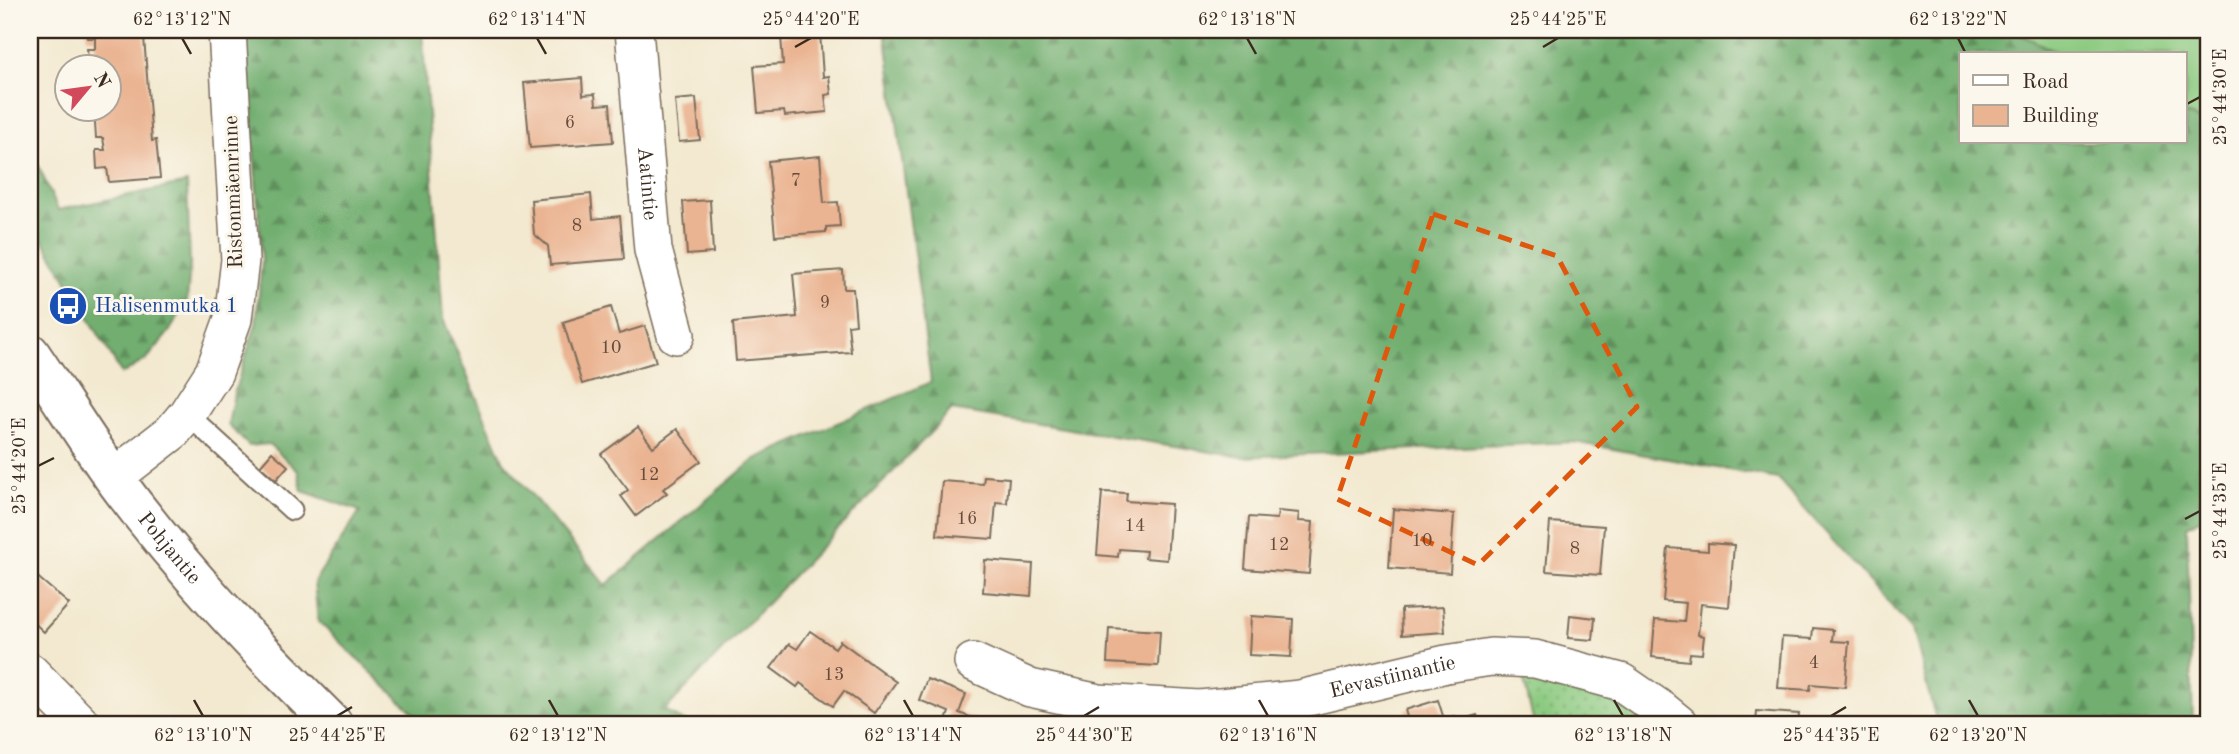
<svg xmlns="http://www.w3.org/2000/svg" width="2239" height="754" font-family="'Old Standard TT',serif">
	<style>
		.green { fill: #8cca81; stroke: #647a50; stroke-width: 2 }
		.forest { fill: url(#forest-firs); stroke: #566c46; stroke-width: 2 }
		.park { fill: url(#park-dots); stroke: #647a50; stroke-width: 2 }
		.building { fill: #eab391 }
		.lines { fill: none; stroke-linecap: round; stroke-linejoin: round }
		.lane-casing { stroke: #7b6d5c; stroke-width: 23 }
		.street-casing { stroke: #7b6d5c; stroke-width: 40 }
		.secondary-casing { stroke: #7b6d5c; stroke-width: 42 }
		.lane { stroke: #fff; stroke-width: 19 }
		.street { stroke: #fff; stroke-width: 37 }
		.secondary { stroke: #fff; stroke-width: 38 }
		.marked { fill: none; stroke: #df570d; stroke-width: 5; stroke-dasharray: 14 9; stroke-linejoin: round }
		.ticks { fill: none; stroke: #3b2a1e; stroke-width: 2.5 }
		.labels { text-anchor: middle; dominant-baseline: central; stroke-width: 6; stroke-linejoin: round; paint-order: stroke }
		.number-label { font-size: 18px; fill: #674c3b }
		.street-label { font-size: 21px; fill: #3b2a1e; stroke: #fbf7ec }
		.transit-label { font-size: 21px; fill: #164399; stroke: #fbf7ec; text-anchor: start }
		.neatline { fill: none; stroke: #3b2a1e; stroke-width: 2.5 }
		.ticks-label { font-size: 18px; text-anchor: middle; fill: #3b2a1e }
	</style>
	<defs>
		<pattern id="forest-firs" width="22" height="20" patternUnits="userSpaceOnUse" patternTransform="scale(1.75)"><rect width="22" height="20" fill="#71ae6f"/><path d="M5 1l3.5 6h-7zM16 11l3.5 6h-7z" fill="#5e8e5b"/></pattern>
		<pattern id="park-dots" width="8" height="8" patternUnits="userSpaceOnUse" patternTransform="scale(1.75)"><rect width="8" height="8" fill="#8cca81"/><path d="M2 2h.1M6 6h.1" fill="none" stroke="#74a469" stroke-width="1.8" stroke-linecap="round"/></pattern>
	</defs>
	<rect width="100%" height="100%" fill="#fbf7ec"/>
	<filter id="ink" filterUnits="userSpaceOnUse"><feTurbulence type="fractalNoise" baseFrequency=".0143" numOctaves="2"/><feDisplacementMap in="SourceGraphic" scale="14" xChannelSelector="R" yChannelSelector="G"/><feConvolveMatrix kernelMatrix="1 2 1 2 8 2 1 2 1" color-interpolation-filters="sRGB"/></filter>
	<filter id="wash" filterUnits="userSpaceOnUse"><feTurbulence type="fractalNoise" baseFrequency=".00686" numOctaves="4" result="noise"/><feDisplacementMap in="SourceGraphic" scale="28" xChannelSelector="R" yChannelSelector="G"/><feGaussianBlur stdDeviation="1.57" result="paint"/><feColorMatrix in="noise" values="0 0 0 0 0 0 0 0 0 0 0 0 0 0 0 0 0 1.4 0 .05"/><feComposite in="paint" operator="in"/></filter>
	<g filter="url(#wash)">
		<rect width="100%" height="100%" fill="#f3e9d0"/>
		<polygon class="green" points="2010,30 2209,30 2209,125 2185,114 2185,54 2061,54"/>
		<g class="forest">
			<polygon points="245,30 422,30 443,319 503,460 606,585 755,459 931,382 885,30 2010,30 2061,54 1961,54 1961,142 2185,142 2185,114 2209,125 2209,515 2187,526 2193,724 1937,724 1912,629 1778,479 1574,442 1242,457 952,410 665,710 689,724 425,724 318,621 314,582 360,511 302,491 298,471 269,444 249,446 228,425 234,393 256,324 262,261"/>
			<polygon points="30,147 58,210 187,183 190,265 187,302 169,332 147,359 122,374 30,218"/>
		</g>
		<polygon class="park" points="1521,668 1617,695 1661,724 1534,724"/>
		<g id="blocks">
			<g class="building">
				<polygon points="86,30 147,30 148,36 144,37 152,141 156,140 160,178 109,182 107,168 97,169 96,150 105,150 103,138 96,138 94,108 108,108 108,66 89,66 87,49 95,49 95,38 87,38"/>
				<polygon points="820,32 823,77 829,76 831,94 825,95 827,112 785,116 784,111 758,113 754,66 783,64 781,36"/>
				<polygon points="582,78 583,95 595,94 596,105 610,104 613,142 530,148 524,83"/>
				<polygon points="696,98 700,140 679,142 675,100"/>
				<polygon points="820,156 824,203 838,202 840,226 826,227 826,232 775,236 768,161"/>
				<polygon points="591,194 593,219 620,216 624,259 550,265 548,246 534,234 531,200"/>
				<polygon points="710,200 713,253 687,255 683,202"/>
				<polygon points="843,270 844,289 853,289 856,324 848,325 851,352 736,361 733,323 797,317 793,274"/>
				<polygon points="611,307 619,334 645,326 656,362 582,384 563,322"/>
				<polygon points="638,427 653,447 677,429 701,461 663,489 667,493 636,516 621,496 628,490 601,454"/>
				<polygon points="272,452 288,466 276,480 260,466"/>
				<polygon points="984,476 1009,478 1007,503 996,502 993,539 937,535 942,481 983,484"/>
				<polygon points="1102,492 1127,493 1126,501 1171,504 1167,560 1145,558 1146,551 1119,549 1118,557 1097,555"/>
				<polygon points="1393,509 1454,514 1450,573 1389,568"/>
				<polygon points="1278,511 1299,513 1298,521 1313,522 1309,574 1245,569 1249,517 1277,519"/>
				<polygon points="1550,522 1604,526 1600,575 1546,571"/>
				<polygon points="1708,543 1734,545 1729,607 1701,604 1698,635 1704,636 1702,654 1690,653 1689,661 1652,657 1655,620 1684,622 1686,603 1663,601 1668,548 1708,551"/>
				<polygon points="985,560 1033,564 1031,596 983,592"/>
				<polygon points="30,565 34,574 69,604 44,632 30,619"/>
				<polygon points="1443,607 1445,632 1402,635 1401,609"/>
				<polygon points="1570,615 1595,618 1593,640 1568,638"/>
				<polygon points="1251,616 1293,619 1291,657 1249,655"/>
				<polygon points="1109,628 1160,631 1158,666 1107,663"/>
				<polygon points="1813,628 1833,630 1832,641 1849,642 1845,687 1811,684 1810,690 1778,688 1782,637 1812,639"/>
				<polygon points="810,631 835,648 840,641 896,682 874,713 844,691 833,706 800,683 797,687 771,668 789,644 797,649"/>
				<polygon points="927,679 966,694 959,713 988,724 945,724 949,712 919,700"/>
				<polygon points="1438,700 1444,719 1454,716 1455,722 1477,715 1480,724 1409,724 1405,710"/>
				<polygon points="1757,711 1799,714 1798,724 1756,724"/>
			</g>
		</g>
	</g>
	<g filter="url(#ink)">
		<use href="#blocks" fill-opacity="0" stroke="#7b6d5c" stroke-width="2"/>
		<g class="lines">
			<g class="lane-casing">
				<polyline id="lane" points="187,414 292,510"/>
			</g>
			<g class="street-casing">
				<g id="street">
					<path id="s1" d="M634 30 653 250 676 335"/>
					<polyline points="114,477 172,432 187,414 214,372 233,319 240,260 227,30"/>
					<path id="s2" d="M973 662 1030 688 1099 703 1200 709 1300 699 1446 664 1491 657 1535 659 1621 682 1663 711 1679 724"/>
					<polyline points="30,672 81,724"/>
				</g>
			</g>
			<g class="secondary-casing">
				<g id="secondary">
					<path id="s3" d="M30 353C58 394 84 436 113 477 178 566 255 647 333 724"/>
				</g>
			</g>
			<use href="#lane" class="lane"/>
			<use href="#street" class="street"/>
			<use href="#secondary" class="secondary"/>
		</g>
	</g>
	<path class="marked" d="M1433 214 1557 256 1637 407 1478 565 1337 499Z"/>
	<path class="ticks" d="M182 38 191 54M537 38 546 54M1247 38 1256 54M1958 38 1966 54M795 47 811 38M1543 47 1558 38M2185 105 2200 97M38 466 54 458M2185 519 2200 511M194 700 203 716M549 700 558 716M904 700 913 716M1259 700 1268 716M1614 700 1623 716M1969 700 1978 716M337 716 352 707M1084 716 1099 707M1831 716 1846 707"/>
	<defs>
		<g id="bus-disc" transform="scale(2.0125)"><circle r="9.5" fill="#1a4fb4" stroke="#fbf7ec"/><path d="M-5-6H5V4H4V6H2V4H-2V6H-4V4H-5ZM-3.5-4V0h7V-4ZM-3.5 1.2v1.5H-2V1.2ZM2 1.2v1.5H3.5V1.2Z" fill="#fff"/></g>
	</defs>
	<g fill-rule="evenodd">
		<use href="#bus-disc" x="68" y="306"/>
	</g>
	<g class="labels">
		<g class="number-label">
			<text x="570" y="123">6</text>
			<text x="796" y="181">7</text>
			<text x="577" y="226">8</text>
			<text x="825" y="303">9</text>
			<text x="611" y="348">10</text>
			<text x="649" y="475">12</text>
			<text x="967" y="519">16</text>
			<text x="1135" y="526">14</text>
			<text x="1422" y="541">10</text>
			<text x="1279" y="545">12</text>
			<text x="1575" y="549">8</text>
			<text x="1814" y="663">4</text>
			<text x="834" y="675">13</text>
		</g>
		<g class="street-label">
			<text stroke="none"><textPath href="#s1" startOffset="154">Aatintie</textPath></text>
			<text transform="translate(234 192) rotate(-92)">Ristonmäenrinne</text>
			<text stroke="none"><textPath href="#s3" startOffset="240">Pohjantie</textPath></text>
			<text stroke="none"><textPath href="#s2" startOffset="430">Eevastiinantie</textPath></text>
		</g>
		<g class="transit-label">
			<text x="95" y="306">Halisenmutka 1</text>
		</g>
	</g>
	<rect width="2239" height="754" fill="none" stroke="#fbf7ec" stroke-width="77"/>
	<rect x="1959" y="52" width="228" height="91" fill="#fbf7ec" stroke="#aea59a" stroke-width="2"/>
	<rect x="1973" y="75" width="35" height="10" fill="#ffffff" stroke="#aea59a" stroke-width="2"/>
	<text x="2022" y="88" font-size="21" fill="#3b2a1e">Road</text>
	<rect x="1973" y="105" width="35" height="21" fill="#eab391" stroke="#aea59a" stroke-width="2"/>
	<text x="2022" y="122" font-size="21" fill="#3b2a1e">Building</text>
	<g transform="translate(88 88) rotate(61)"><circle r="33" fill="#fbf7ec" stroke="#aea59a" stroke-width="2"/>
	<path d="M0-5L12 26L0 18L-12 26Z" fill="#d1495b"/>
	<text y="-10" font-size="19" font-weight="bold" text-anchor="middle" fill="#3b2a1e">N</text>
	</g>
	<rect x="38" y="38" width="2162" height="678" class="neatline"/>
	<g class="ticks-label">
		<text x="182" y="25">62°13'12"N</text>
		<text x="537" y="25">62°13'14"N</text>
		<text x="811" y="25">25°44'20"E</text>
		<text x="1247" y="25">62°13'18"N</text>
		<text x="1558" y="25">25°44'25"E</text>
		<text x="1958" y="25">62°13'22"N</text>
		<text transform="translate(2220 97) rotate(-90)" y="6">25°44'30"E</text>
		<text transform="translate(19 466) rotate(-90)" y="6">25°44'20"E</text>
		<text transform="translate(2220 511) rotate(-90)" y="6">25°44'35"E</text>
		<text x="203" y="741">62°13'10"N</text>
		<text x="337" y="741">25°44'25"E</text>
		<text x="558" y="741">62°13'12"N</text>
		<text x="913" y="741">62°13'14"N</text>
		<text x="1084" y="741">25°44'30"E</text>
		<text x="1268" y="741">62°13'16"N</text>
		<text x="1623" y="741">62°13'18"N</text>
		<text x="1831" y="741">25°44'35"E</text>
		<text x="1978" y="741">62°13'20"N</text>
	</g>
</svg>
